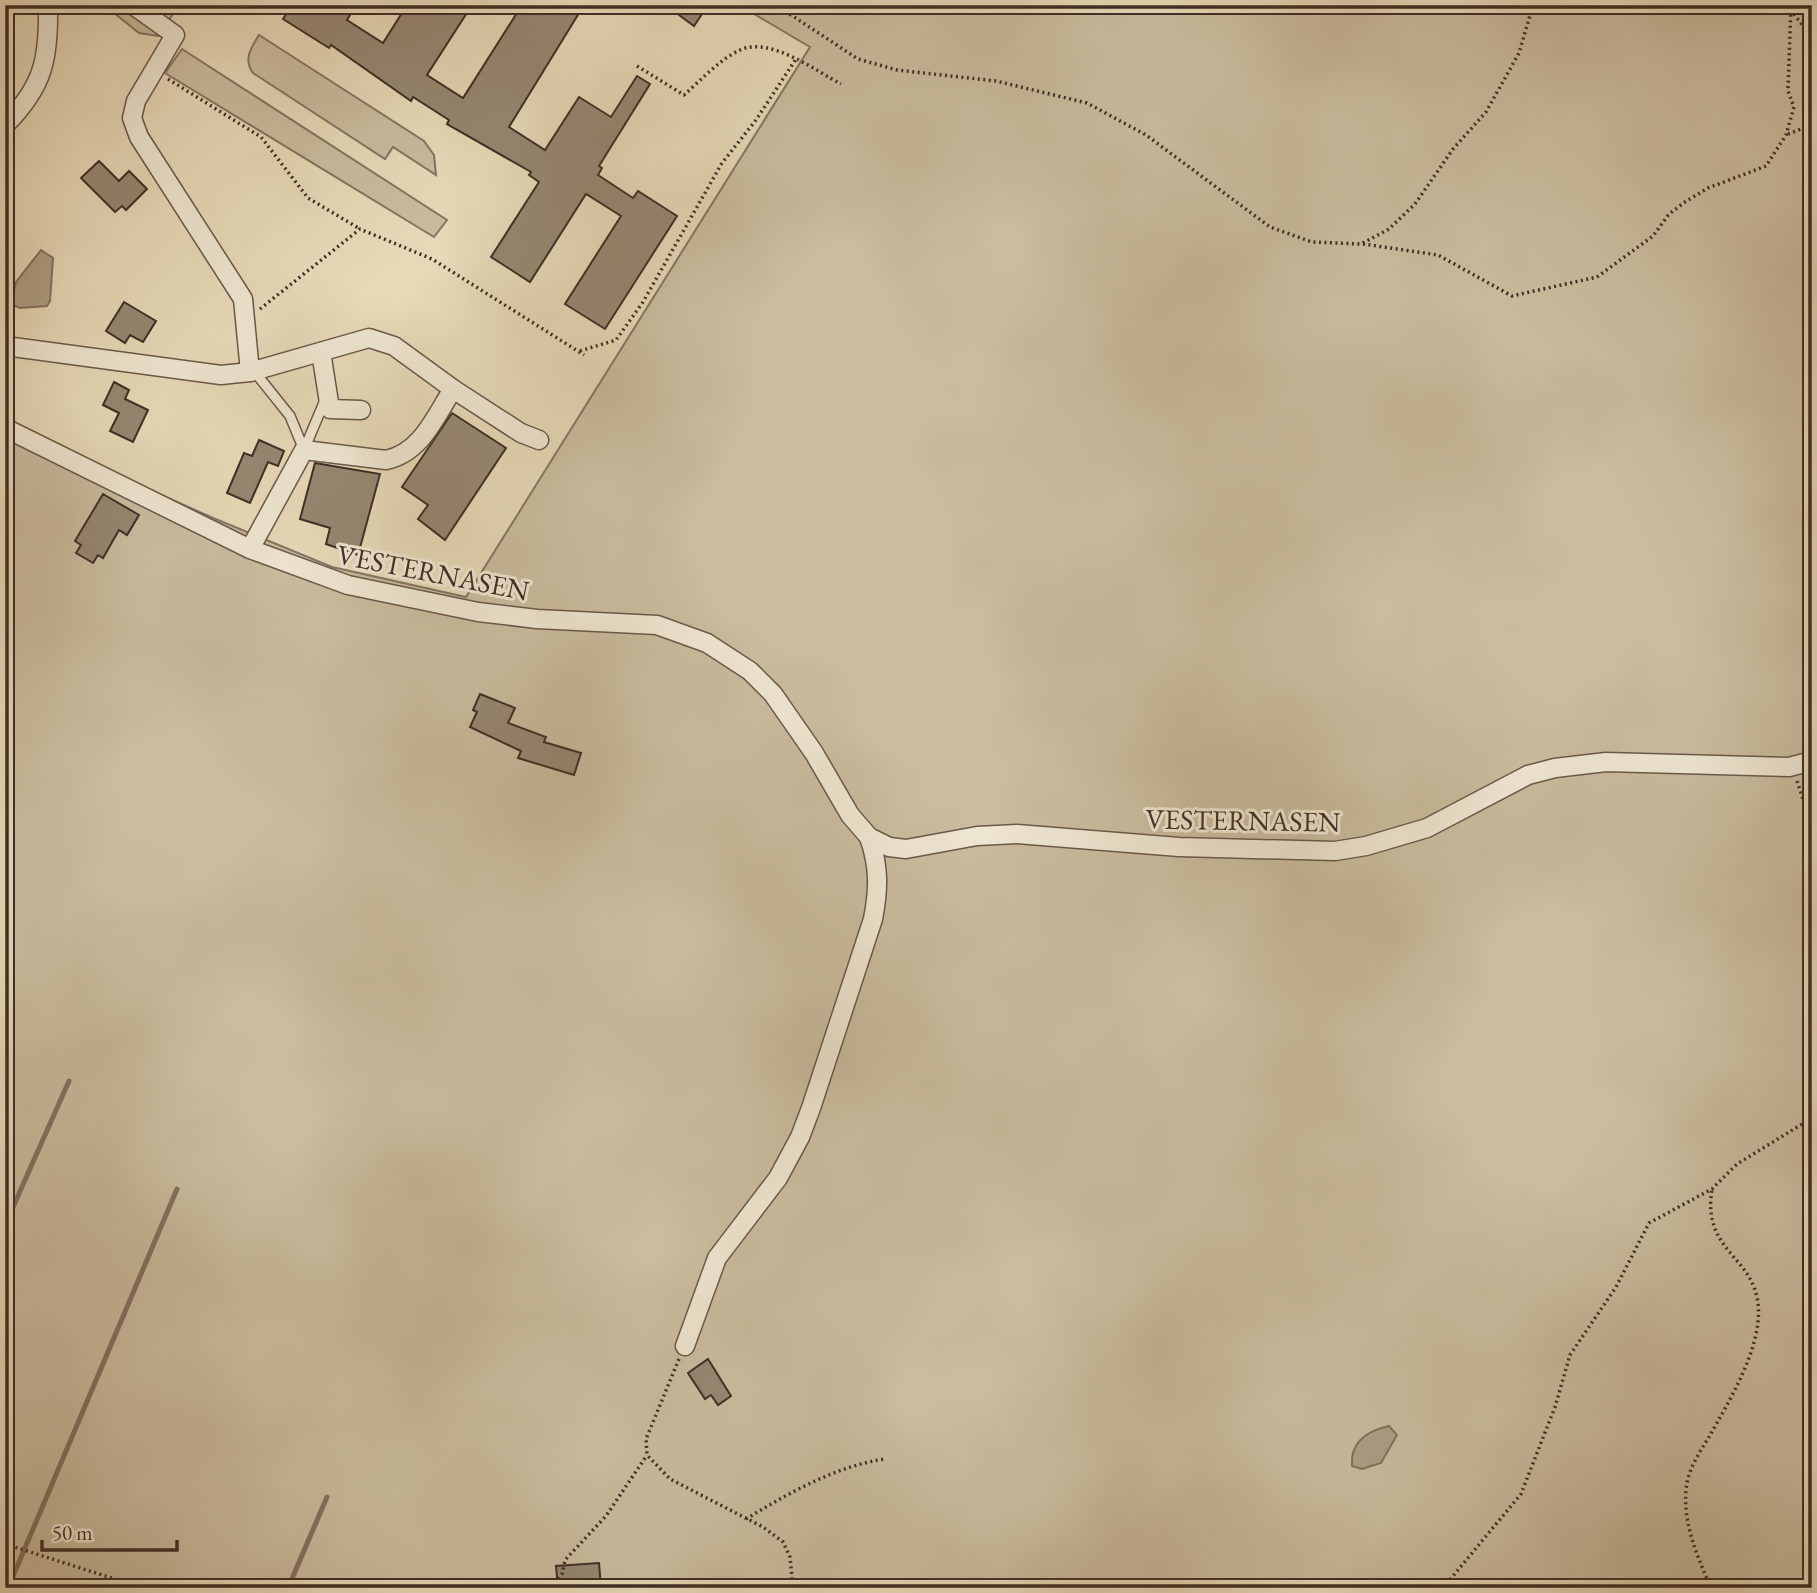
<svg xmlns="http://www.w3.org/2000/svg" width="1817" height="1593" font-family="'EB Garamond',serif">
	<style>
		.green { fill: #cabc9f; stroke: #847562; stroke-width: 2 }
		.water { fill: #ae9f86; stroke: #827260; stroke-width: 2 }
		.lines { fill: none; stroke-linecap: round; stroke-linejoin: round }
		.stream { stroke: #827260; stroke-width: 5 }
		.building { fill: #968772; stroke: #3f2e26; stroke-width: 2 }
		.lane-casing { stroke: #69594a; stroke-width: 12 }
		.street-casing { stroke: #69594a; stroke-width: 21 }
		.path { stroke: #3f2e26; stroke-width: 3.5; stroke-dasharray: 2 3.5; stroke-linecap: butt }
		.lane { stroke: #efe6d1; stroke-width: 9 }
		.street { stroke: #efe6d1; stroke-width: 18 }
		.labels { text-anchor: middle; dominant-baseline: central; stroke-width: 6; stroke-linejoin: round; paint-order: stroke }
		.street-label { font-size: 28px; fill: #3f2e26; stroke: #efe6d1 }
	</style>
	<rect width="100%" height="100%" fill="#e7d9b8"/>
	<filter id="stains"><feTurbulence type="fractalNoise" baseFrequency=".00286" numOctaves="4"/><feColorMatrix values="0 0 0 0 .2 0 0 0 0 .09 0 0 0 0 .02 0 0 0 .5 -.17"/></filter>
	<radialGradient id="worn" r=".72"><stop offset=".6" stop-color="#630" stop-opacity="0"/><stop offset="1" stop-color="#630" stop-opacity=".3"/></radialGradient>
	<g class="green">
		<polygon points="104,5 179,5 158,36 139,33"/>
		<polygon points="739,5 1812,5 1812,1588 5,1588 5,425 213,518 332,567 466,597 810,47"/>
		<path d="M259 35 424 141 434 155 436 175 393 147 385 159 253 73C243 59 251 48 259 35Z"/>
		<polygon points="182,49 447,220 434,237 165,73"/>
	</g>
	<g class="water">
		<polygon points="41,250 53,258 50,301 47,306 20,308 11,304 16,282"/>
		<path d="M1389 1426 1397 1435 1381 1463 1362 1469 1352 1466C1350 1442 1367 1431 1389 1426Z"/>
	</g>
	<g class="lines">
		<g class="stream">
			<polyline points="5,1225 69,1081"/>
			<polyline points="13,1588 11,1581 177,1189"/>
			<polyline points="288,1588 327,1497"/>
		</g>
	</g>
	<g class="building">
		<polygon points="292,5 356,5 347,20 383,43 407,5 472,5 427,75 463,98 522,5 584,5 509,127 545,150 579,97 611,117 637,76 650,84 599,166 602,168 598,175 633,198 638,191 677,216 605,329 565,304 621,216 586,194 530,282 491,257 539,182 529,175 531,172 447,124 449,120 413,97 411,101 331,45 329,48 283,19"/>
		<polygon points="685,5 708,5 694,26 679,15"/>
		<polygon points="99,161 119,181 129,171 147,189 126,210 122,206 115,212 81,178"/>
		<polygon points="124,302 156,321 143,342 130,335 125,343 106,331"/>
		<polygon points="114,382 129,390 125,399 148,410 133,442 110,431 119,413 103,405"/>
		<polygon points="452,413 506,448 445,540 418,519 428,505 402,487"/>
		<polygon points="259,440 284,451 278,466 268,462 250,503 227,493 244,453 252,456"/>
		<polygon points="315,463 380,474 358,555 326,544 330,528 300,519"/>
		<polygon points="103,494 139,515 127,535 119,530 103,558 98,555 93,563 76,553 81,545 75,541"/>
		<polygon points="480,694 515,708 508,723 546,737 544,742 581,753 574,775 518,758 521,751 470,727 477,712 473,710"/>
		<polygon points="708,1359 731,1396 718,1405 711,1395 705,1399 688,1373"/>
		<polygon points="599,1563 601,1588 558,1588 556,1566"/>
	</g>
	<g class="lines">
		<g class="lane-casing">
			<g id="lane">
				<polyline points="254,371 290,416 304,450"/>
				<polyline points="304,450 325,400"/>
			</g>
		</g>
		<g class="street-casing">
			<g id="street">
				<polyline points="133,5 175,35 136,101 132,118 139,137 243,299 250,372"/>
				<path d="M5 125C44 86 49 58 48 5"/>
				<polyline points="5,349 13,347 221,375 250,372 369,338 394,346 453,389"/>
				<polyline points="321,352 330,409 361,410"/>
				<polyline points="5,428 250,549 348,585 478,612 537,619 657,625 707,643 750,671 773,694 814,753 850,815 869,837 889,847 906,849 977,836 1017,834 1179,847 1335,851 1366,846 1427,828 1528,775 1555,768 1606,762 1789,767 1812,761"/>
				<path d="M250 549 304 450 386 460C421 453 435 417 453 389L521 433 539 440"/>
				<path d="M685 1346 717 1258 778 1178 800 1137 811 1108 873 919C879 888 879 866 869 837"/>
			</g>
		</g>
		<g class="path">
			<polyline points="776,5 858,59 897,70 996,81 1087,103 1146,135 1270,227 1312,242 1361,244 1389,229 1415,204 1453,149 1486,112 1519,53 1533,5"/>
			<polyline points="1794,14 1806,30 1812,45"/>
			<path d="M637 66 684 95C700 81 720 59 740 50 770 36 816 71 841 84"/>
			<polyline points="168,79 261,137 308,198 360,229"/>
			<polyline points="1788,134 1812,125"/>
			<polyline points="1363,244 1438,255 1512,296 1597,277 1653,236 1669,214 1685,202 1708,188 1766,166 1786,135 1794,107 1788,91 1791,5"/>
			<polyline points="260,309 360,229 432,259 584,355"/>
			<polyline points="580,351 616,340 643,302 722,163 756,120 796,59"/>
			<polyline points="1797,781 1812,826"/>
			<polyline points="679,1359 646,1439 647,1455 670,1479 763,1527 783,1542 790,1557 793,1588"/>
			<path d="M746 1519C789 1493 834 1467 884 1459"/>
			<polyline points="5,1544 118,1580 127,1588"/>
			<polyline points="552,1588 562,1574 565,1560 606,1516 647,1455"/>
			<polyline points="1443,1588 1521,1494 1555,1407 1570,1355 1616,1287 1649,1223 1712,1189 1737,1164 1812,1118"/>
			<path d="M1711 1588C1698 1558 1683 1524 1686 1491 1687 1471 1699 1453 1709 1437 1729 1401 1763 1347 1758 1303 1752 1255 1702 1251 1712 1189"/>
		</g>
		<use href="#lane" class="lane"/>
		<use href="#street" class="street"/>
	</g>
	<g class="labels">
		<g class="street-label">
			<text transform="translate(433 572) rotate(11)">VESTERNASEN</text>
			<text transform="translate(1243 820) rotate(1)">VESTERNASEN</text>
		</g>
	</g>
	<rect width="1817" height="1593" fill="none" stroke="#e7d9b8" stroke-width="28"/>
	<rect x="7" y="7" width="1803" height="1579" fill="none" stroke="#3f2e26" stroke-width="3.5"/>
	<rect x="14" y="14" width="1789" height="1565" fill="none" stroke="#3f2e26" stroke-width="2"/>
	<path d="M42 1540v10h135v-10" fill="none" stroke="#3f2e26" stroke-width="3.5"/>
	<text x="52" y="1540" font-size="21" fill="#3f2e26" stroke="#efe6d1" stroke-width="5" paint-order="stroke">50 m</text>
	<rect width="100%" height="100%" filter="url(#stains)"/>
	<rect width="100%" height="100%" fill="url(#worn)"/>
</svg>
